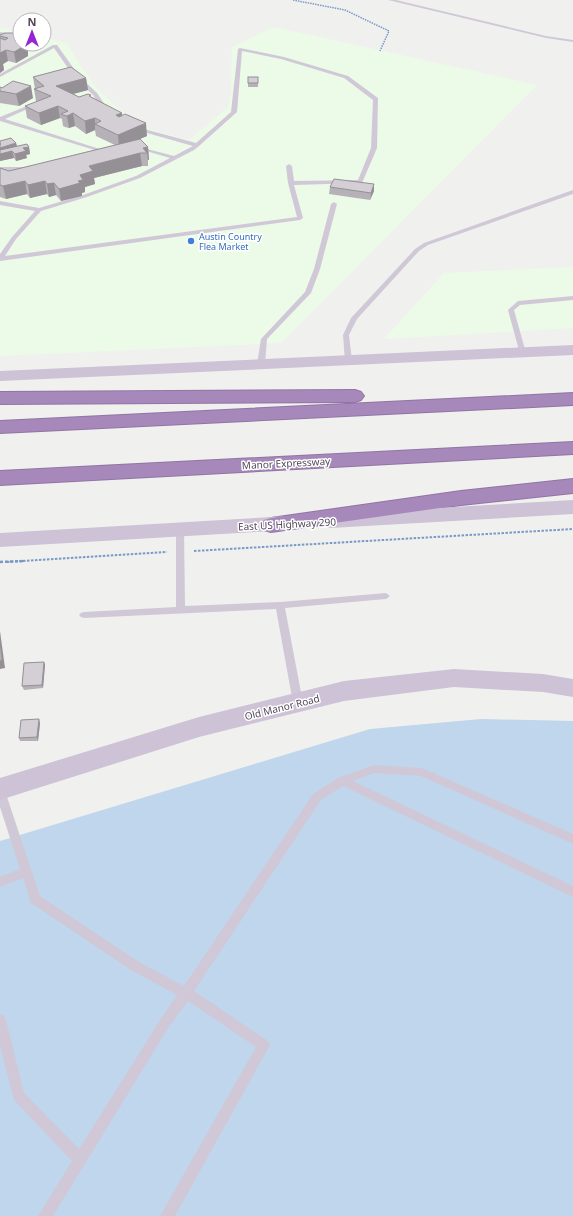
<svg xmlns="http://www.w3.org/2000/svg" width="573" height="1216" font-family="'Noto Sans',sans-serif">
	<style>
		.commercial { fill: #ecfae8 }
		.green { fill: #bfd6ec }
		.lines { fill: none; stroke-linecap: round; stroke-linejoin: round }
		.highway-casing { stroke: #9274a5; stroke-width: 2 }
		.path-far2 { stroke: #7a99c7; stroke-width: 1.5; stroke-dasharray: 1.5 1; stroke-linecap: butt }
		.path-far1 { stroke: #7a99c7; stroke-width: 2; stroke-dasharray: 2.5 1.5; stroke-linecap: butt }
		.path { stroke: #7a99c7; stroke-width: 2.5; stroke-dasharray: 3 2; stroke-linecap: butt }
		.lane { fill: #d1c8d7; fill-rule: evenodd }
		.secondary { fill: #cec2d6; fill-rule: evenodd }
		.highway { fill: #a689ba; fill-rule: evenodd }
		.wall { fill: #b6b1b7 }
		.shaded-wall { fill: #949095 }
		.building { fill: #d4ced5; stroke: #949095 }
		.shop-dot { fill: #3f7fe0; stroke: #fff; stroke-width: 1.5 }
		.labels { text-anchor: middle; dominant-baseline: central; stroke-width: 3; stroke-linejoin: round; paint-order: stroke }
		.far-shop-label { font-size: 9px; fill: #366cbe; stroke: #fff; text-anchor: start }
		.street-label { font-size: 10px; fill: #52485a; stroke: #fff }
	</style>
	<rect width="100%" height="100%" fill="#f0f1ee"/>
	<g class="commercial">
		<polygon points="274,27 537,85 281,343 0,356 0,28 20,32 20,44 44,44 44,38 66,43 93,84 120,110 152,130 189,140 228,107 231,96 232,47"/>
		<polygon points="573,267 573,328 384,339 444,273"/>
	</g>
	<polygon class="green" points="481,719 573,721 573,1216 0,1216 0,841 370,729"/>
	<g class="lines">
		<g class="highway-casing">
			<g id="highway">
				<polygon points="355,390 361,392 364,396 361,400 355,402 0,404 0,392"/>
				<polygon points="573,393 573,405 0,433 0,421"/>
				<polygon points="573,442 573,454 0,485 0,471"/>
				<polygon points="573,479 573,493 461,505 271,532 264,530 261,525 264,520 271,518 461,491"/>
			</g>
		</g>
		<polyline class="path-far2" points="293,0 345,10 389,31 380,51"/>
		<g class="path-far1">
			<polyline points="194,551 573,529"/>
			<polyline points="7,562 167,552"/>
		</g>
		<polyline class="path" points="0,562 23,561"/>
		<g class="lane">
			<polygon points="388,0 396,0 546,36 573,40 573,42 546,38"/>
			<polygon points="0,32 13,34 11,35 0,34"/>
			<polygon points="53,45 57,45 79,76 97,93 105,105 110,108 110,110 106,110 101,107 93,95 75,78 54,48 0,77 0,74"/>
			<path d="M240 48 284 57 348 76 378 98 377 148 362 183 294 185 303 218 300 220 0 261V254L12 237 35 211 0 205V201L39 208 83 195 136 176 170 158 136 148V146L174 156 193 146 140 131 133 126 138 125 144 129 196 143 231 112 238 49ZM242 51 281 59 344 78 373 100 371 148 358 180 294 181 292 166 289 164 286 166 288 183 297 217 5 256 16 239 41 211 87 197 140 178 194 150 199 146 237 112Z"/>
			<polygon points="27,106 32,107 5,119 106,151 101,152 0,121 0,117"/>
			<polygon points="0,167 24,167 27,169 24,171 0,171"/>
			<polygon points="573,190 573,194 428,245 419,251 357,319 349,335 352,360 351,362 345,362 343,335 351,318 415,249 424,243"/>
			<polygon points="334,202 337,204 320,269 311,293 267,339 265,364 261,366 258,366 257,364 261,339 305,292 314,269 331,204"/>
			<polygon points="573,296 573,300 520,305 514,310 526,353 524,354 520,354 508,310 509,309 518,301"/>
			<polygon points="180,527 184,530 185,606 280,602 386,593 390,596 386,599 285,608 303,703 301,706 298,707 295,706 293,703 276,609 84,618 81,617 79,615 81,613 84,612 176,607 176,530"/>
			<polygon points="374,765 422,768 573,834 573,844 421,776 374,773 353,781 573,886 573,897 343,786 321,800 194,991 268,1041 270,1045 175,1216 160,1216 256,1047 188,1001 170,1025 53,1216 38,1216 72,1161 14,1100 0,1046 0,1014 4,1016 6,1020 24,1093 79,1149 162,1017 177,995 131,970 31,903 23,878 0,887 0,877 20,869 0,807 0,786 4,788 40,896 139,962 184,986 313,794 338,778"/>
		</g>
		<g class="secondary">
			<polygon points="573,345 573,355 0,381 0,371"/>
			<polygon points="573,500 573,514 331,528 324,526 321,521 324,516 331,514"/>
			<polygon points="290,516 297,518 300,523 297,528 290,530 0,547 0,533"/>
			<polygon points="454,669 543,674 573,679 573,697 543,692 454,687 344,701 199,737 0,800 0,778 199,717 344,681"/>
		</g>
		<use href="#highway" class="highway"/>
	</g>
	<g class="wall">
		<polygon points="5,33 28,51 28,56 16,63 8,61 3,64 4,70 0,73 0,35"/>
		<polygon points="33,77 86,78 88,90 73,94 79,97 92,97 122,115 147,136 137,140 148,147 149,160 148,160 148,166 142,166 94,178 95,184 85,187 85,192 82,193 82,196 61,201 56,195 49,197 47,194 30,198 27,194 6,199 0,197 0,168 9,171 115,145 96,136 95,130 86,134 75,126 69,128 65,127 63,126 62,119 60,118 41,125 27,118 25,106 37,102 36,101 34,89 35,89"/>
		<rect x="248" y="77" width="10" height="10"/>
		<polygon points="0,87 33,98 19,106 0,103"/>
		<polygon points="16,143 17,146 29,147 30,154 26,155 27,158 16,161 14,158 0,161 0,144"/>
		<polygon points="330,187 374,191 370,200 329,194"/>
		<polygon points="44,662 45,665 43,688 24,690 22,686"/>
		<polygon points="40,723 38,741 20,741 19,738"/>
	</g>
	<g class="shaded-wall">
		<polygon points="20,44 40,44 28,51 28,56 16,63 14,52"/>
		<polygon points="6,50 8,61 3,64 4,70 0,73 0,53"/>
		<polygon points="86,78 88,90 58,98 56,86"/>
		<polygon points="31,86 33,98 19,106 16,94"/>
		<polygon points="58,106 60,118 41,125 39,113"/>
		<polygon points="73,113 75,126 69,128 67,116"/>
		<polygon points="122,113 123,125 116,115"/>
		<polygon points="95,118 95,130 86,134 85,121"/>
		<polygon points="146,123 147,136 119,148 118,135"/>
		<polygon points="16,143 17,147 0,151 0,148"/>
		<polygon points="29,147 30,154 26,155 27,158 16,161 15,154 23,148"/>
		<polygon points="148,147 149,160 148,160 147,153 143,148"/>
		<polygon points="12,151 14,158 0,161 0,154"/>
		<polygon points="140,153 142,166 94,178 95,184 85,187 85,192 82,193 82,196 61,201 59,189 80,175 89,166"/>
		<polygon points="25,181 27,194 6,199 3,186"/>
		<polygon points="45,181 47,194 30,198 28,185"/>
		<polygon points="54,183 56,195 49,197 47,184"/>
		<polygon points="374,184 374,191 370,200 371,193"/>
		<polygon points="0,631 5,668 0,669"/>
		<polygon points="44,662 45,665 43,688 42,685"/>
		<polygon points="39,719 40,723 38,741 37,737"/>
	</g>
	<g class="building">
		<polygon points="20,31 20,42 19,43 20,43 20,44 26,45 14,52 6,50 0,53 0,38 5,40 8,38 0,36 0,35 5,33 18,33"/>
		<polygon points="71,67 86,78 56,86 79,97 88,94 91,95 89,96 122,113 116,115 119,117 125,114 146,123 118,135 95,124 101,121 95,118 85,121 73,113 67,116 63,115 61,114 68,111 58,106 39,113 25,106 51,96 34,89 44,86 33,77"/>
		<rect x="248" y="77" width="10" height="6"/>
		<polygon points="13,81 31,86 16,94 0,91 0,87 2,88"/>
		<polygon points="11,138 16,143 0,148 0,144 1,144 0,144 0,141"/>
		<polygon points="140,139 148,147 143,148 147,153 140,153 89,166 93,171 80,175 83,180 78,181 80,183 59,189 54,183 47,184 45,181 28,185 25,181 3,186 0,185 0,168 9,171"/>
		<polygon points="27,144 29,147 23,148 26,151 15,154 12,151 0,154 0,150"/>
		<polygon points="334,179 374,184 371,193 330,187"/>
		<polygon points="0,640 2,660 0,661"/>
		<polygon points="44,662 42,685 22,686 24,663"/>
		<polygon points="39,719 37,737 19,738 21,720"/>
	</g>
	<circle class="shop-dot" cx="191" cy="241" r="4"/>
	<g class="labels">
		<g class="far-shop-label">
			<text x="199" y="236">Austin Country<tspan x="199" dy="10">Flea Market</tspan></text>
		</g>
		<g class="street-label">
			<text transform="translate(286 463) rotate(-3)">Manor Expressway</text>
			<text transform="translate(287 524) rotate(-3)">East US Highway 290</text>
			<text transform="translate(282 707) rotate(-14)">Old Manor Road</text>
		</g>
	</g>
	<g transform="translate(32 32)"><circle r="19" fill="#ffffff" stroke="#bab6bd"/>
	<path d="M0-3L7 15L0 10L-7 15Z" fill="#9725d3"/>
	<text y="-6" font-size="11" font-weight="bold" text-anchor="middle" fill="#52485a">N</text>
	</g>
</svg>
